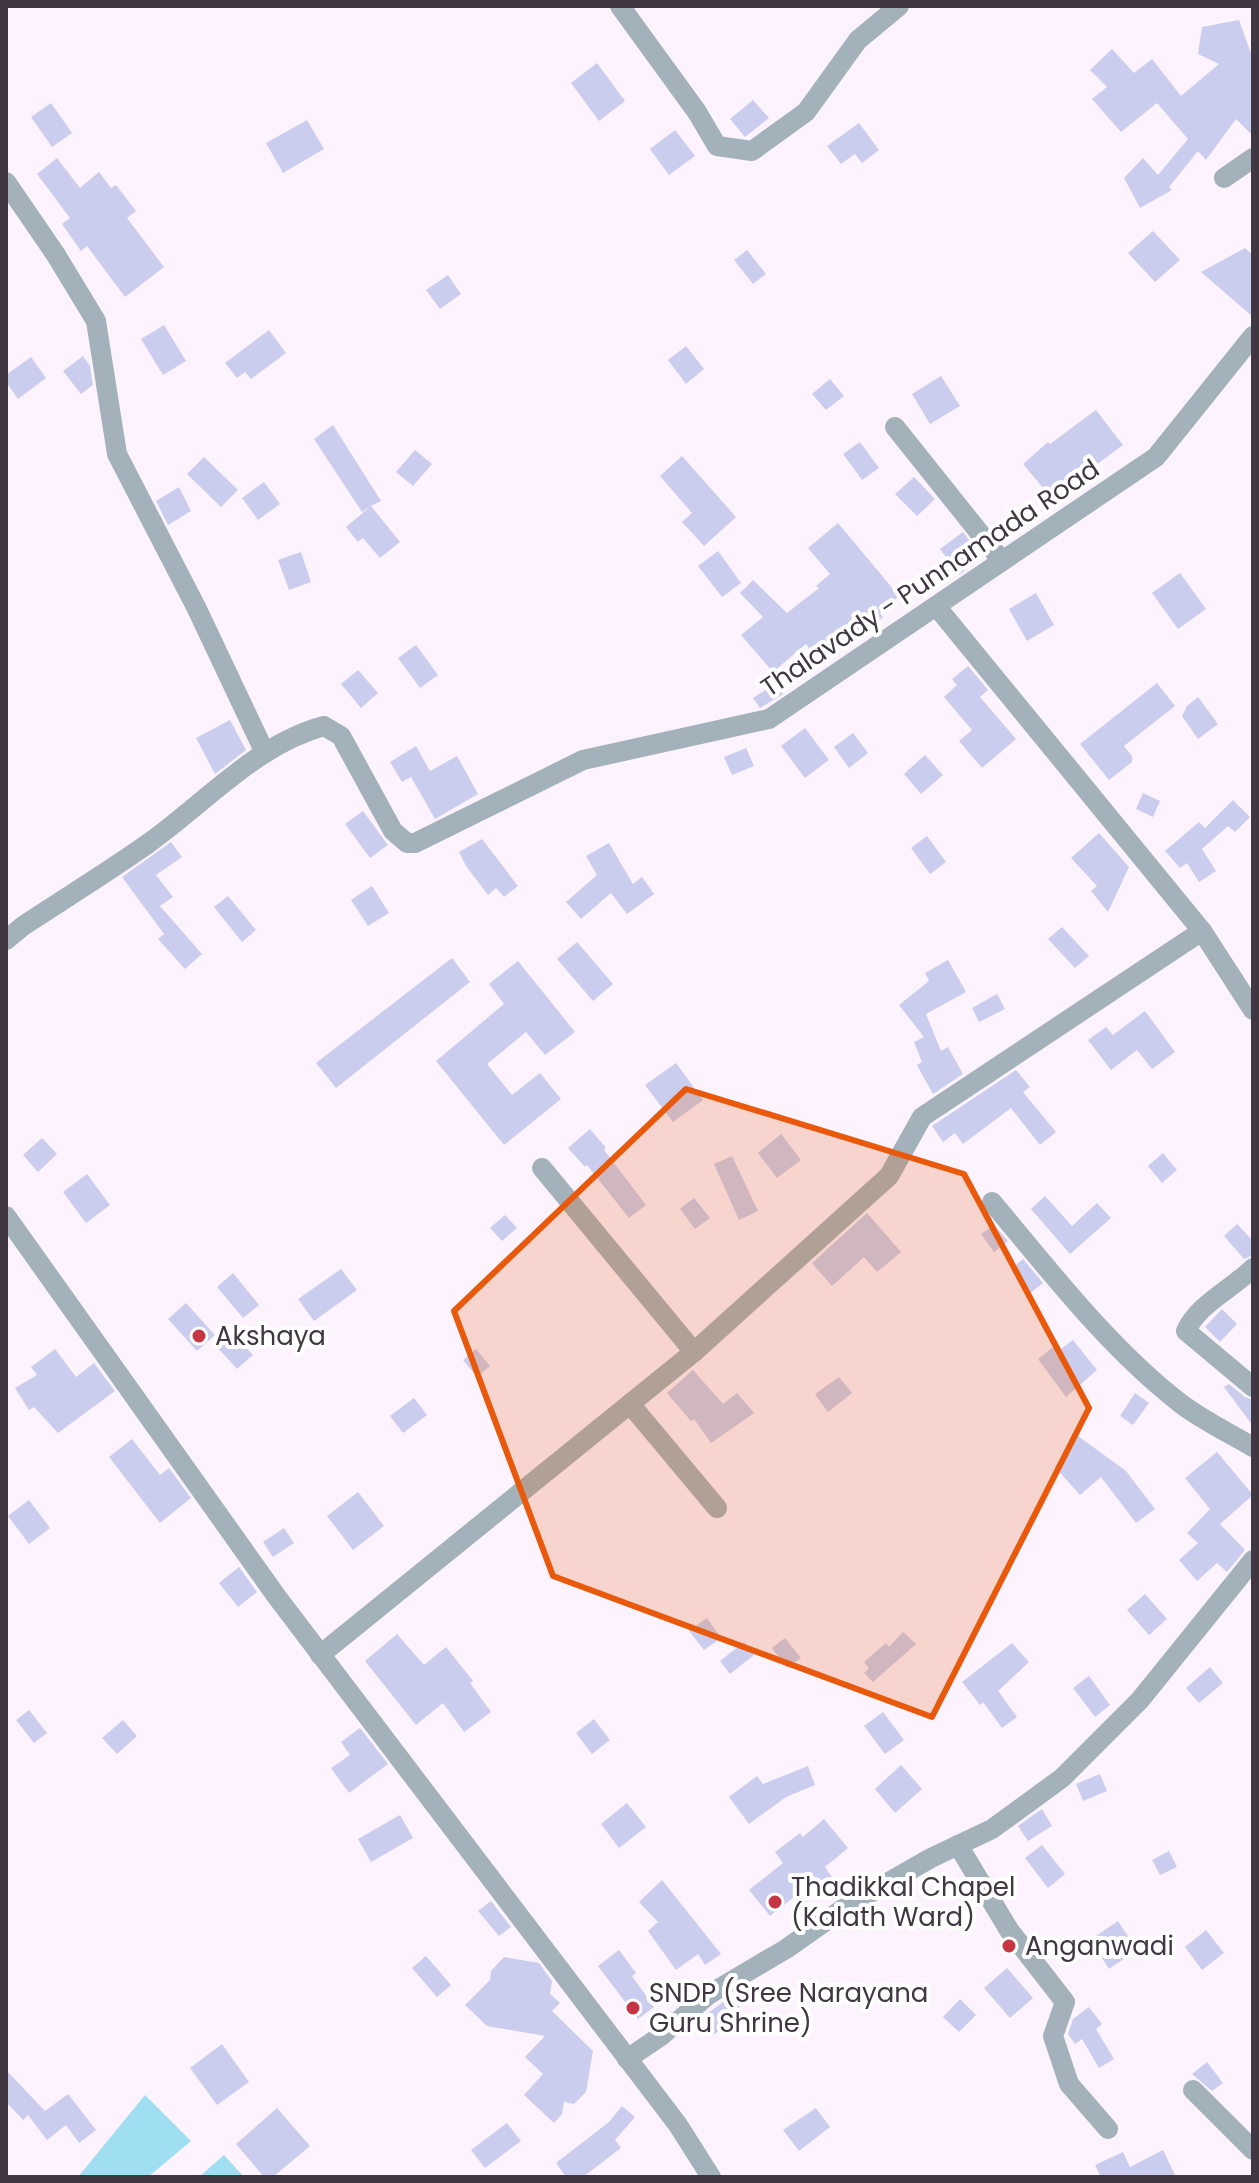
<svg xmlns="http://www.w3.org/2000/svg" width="1259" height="2183" font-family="Poppins,sans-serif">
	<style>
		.water { fill: #a0dff2 }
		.building { fill: #cacded }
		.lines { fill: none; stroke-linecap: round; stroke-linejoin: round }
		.minor { stroke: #a3b2ba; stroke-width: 20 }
		.marked { fill: #e8590c; fill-opacity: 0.2; stroke: #e8590c; stroke-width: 6; stroke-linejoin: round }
		.poi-dot { fill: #c53542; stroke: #fff; stroke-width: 3 }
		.labels { text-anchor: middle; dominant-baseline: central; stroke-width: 8; stroke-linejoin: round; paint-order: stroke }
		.street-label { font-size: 26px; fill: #403742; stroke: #fff }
		.poi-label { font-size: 26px; fill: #403742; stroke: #fff; text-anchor: start }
	</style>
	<rect width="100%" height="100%" fill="#fcf3fe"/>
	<g class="water">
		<polygon points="145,2095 191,2141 148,2177 78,2177"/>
		<polygon points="224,2155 244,2177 199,2177"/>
	</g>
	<g class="building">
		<polygon points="1239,20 1253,59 1253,136 1236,119 1206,160 1198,151 1169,187 1172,190 1140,208 1124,178 1143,158 1158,175 1188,139 1157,103 1121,132 1092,99 1107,87 1090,70 1112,49 1134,73 1152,59 1181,96 1219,64 1198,54 1202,27"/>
		<polygon points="597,63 625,101 599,121 571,83"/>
		<polygon points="753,100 769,118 745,137 730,119"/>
		<polygon points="51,103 72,133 52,147 31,117"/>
		<polygon points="307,120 324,149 283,173 266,143"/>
		<polygon points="859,123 879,150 862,163 855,154 841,164 827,146"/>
		<polygon points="675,130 695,156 669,175 650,149"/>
		<polygon points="57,158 80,188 99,172 111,188 116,185 136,211 127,218 164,267 125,297 87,246 81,251 62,224 70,218 37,174"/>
		<polygon points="1153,231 1180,260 1155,282 1128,253"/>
		<polygon points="1245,248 1253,255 1253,317 1201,272"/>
		<polygon points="747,250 766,274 753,284 734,260"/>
		<polygon points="448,275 461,294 440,309 426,290"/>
		<polygon points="164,325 186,361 163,375 141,339"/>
		<polygon points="269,330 286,353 251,379 245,372 237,378 225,363"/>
		<polygon points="686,346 704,369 686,384 668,360"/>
		<polygon points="83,356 90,366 93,385 81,394 63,371"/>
		<polygon points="31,357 46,378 18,399 6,382 6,375"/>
		<polygon points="941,376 960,406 930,424 912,394"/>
		<polygon points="830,379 844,396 826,410 812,394"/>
		<polygon points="1096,410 1123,445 1096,465 1091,459 1049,495 1023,464 1048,442 1050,444"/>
		<polygon points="333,425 381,501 371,506 400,542 380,558 363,538 358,542 346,527 371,506 362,512 314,439"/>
		<polygon points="860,442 879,468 862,480 843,454"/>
		<polygon points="415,450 432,464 413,486 396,472"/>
		<polygon points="682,456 736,517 704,546 682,522 692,513 660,476"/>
		<polygon points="204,457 238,490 221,507 187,474"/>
		<polygon points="914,477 935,499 917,516 895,494"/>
		<polygon points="264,482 280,504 258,520 242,498"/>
		<polygon points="179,487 191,511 168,525 156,501"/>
		<polygon points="838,523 899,596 880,613 883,617 860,637 852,627 814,655 806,644 773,672 741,635 763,617 740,593 753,580 787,613 819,588 816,586 830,574 808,548"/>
		<polygon points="963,532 982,557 959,575 940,549"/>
		<polygon points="718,551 741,583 722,597 698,566"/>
		<polygon points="301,552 311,582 289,590 278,560"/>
		<polygon points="1180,573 1206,609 1178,629 1152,593"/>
		<polygon points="1036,593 1054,625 1027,641 1009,609"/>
		<polygon points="416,645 438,675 420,688 398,658"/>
		<polygon points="968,666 988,690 980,697 1016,739 982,768 959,741 972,730 944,697 957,685 952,679"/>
		<polygon points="358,670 378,693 361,708 341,684"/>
		<polygon points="776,683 783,694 760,708 753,698"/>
		<polygon points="1157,683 1175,706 1124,746 1132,756 1132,762 1109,780 1080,744"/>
		<polygon points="1198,697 1218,724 1198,739 1182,716 1187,706"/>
		<polygon points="230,720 246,750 215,774 196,738"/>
		<polygon points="805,728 829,760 805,778 781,746"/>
		<polygon points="853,733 868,753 849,768 834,747"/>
		<polygon points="416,746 430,771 457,756 478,794 435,819 411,777 402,782 390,762"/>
		<polygon points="746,748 754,766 732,775 724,757"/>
		<polygon points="925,755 943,775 921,794 904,774"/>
		<polygon points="1143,793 1160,801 1153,817 1136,809"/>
		<polygon points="1233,800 1250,817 1235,832 1228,826 1202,849 1216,871 1199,882 1187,863 1180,868 1165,851 1199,822 1205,828"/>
		<polygon points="363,811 388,845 370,858 345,824"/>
		<polygon points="1099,833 1129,867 1108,912 1091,891 1097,886 1071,858"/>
		<polygon points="927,836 946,862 930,874 911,848"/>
		<polygon points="482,839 518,886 504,897 496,888 488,895 466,866 459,852"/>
		<polygon points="171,842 182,857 156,875 173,897 160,906 202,954 185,969 158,939 164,934 122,877"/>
		<polygon points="609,843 633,884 642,877 654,894 627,914 611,893 581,919 566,902 597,875 586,856"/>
		<polygon points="372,886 389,913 368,926 351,900"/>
		<polygon points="228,896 256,930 242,942 214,907"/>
		<polygon points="1062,927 1089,956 1075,968 1048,939"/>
		<polygon points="577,942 613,984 593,1001 557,959"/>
		<polygon points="452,958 470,982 336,1088 316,1063"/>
		<polygon points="948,960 966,992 926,1014 941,1051 948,1047 963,1074 933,1094 917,1065 922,1062 914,1042 924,1037 899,1005 929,981 925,973"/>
		<polygon points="518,961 575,1032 545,1055 526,1032 487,1064 512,1095 540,1073 561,1099 504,1145 436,1061 504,1004 489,984"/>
		<polygon points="997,994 1005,1009 979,1022 972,1008"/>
		<polygon points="1145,1011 1175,1052 1152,1069 1137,1050 1111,1070 1088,1040 1106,1027 1113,1035"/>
		<polygon points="676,1063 703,1100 673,1122 645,1085"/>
		<polygon points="1016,1070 1030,1087 1023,1092 1056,1132 1040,1145 1011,1108 963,1144 955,1133 943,1142 932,1126"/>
		<polygon points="590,1129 606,1148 604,1150 646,1205 629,1218 587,1165 585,1167 568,1148"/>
		<polygon points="781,1134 801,1160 777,1178 758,1153"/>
		<polygon points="42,1138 57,1154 38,1172 23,1155"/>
		<polygon points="1163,1153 1177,1170 1162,1183 1148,1166"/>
		<polygon points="732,1156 758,1211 739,1220 714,1164"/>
		<polygon points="87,1174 110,1205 86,1223 63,1192"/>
		<polygon points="1045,1196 1072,1226 1097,1203 1111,1218 1070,1254 1031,1209"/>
		<polygon points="694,1198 710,1218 695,1229 680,1209"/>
		<polygon points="867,1213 901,1252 877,1272 864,1257 832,1286 812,1263"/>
		<polygon points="505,1215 517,1228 502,1241 490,1228"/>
		<polygon points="1237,1224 1253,1241 1253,1255 1244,1259 1224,1236"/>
		<polygon points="994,1225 1008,1241 994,1252 981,1234"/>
		<polygon points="1023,1259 1043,1283 1030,1293 1011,1269"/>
		<polygon points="341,1269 357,1290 314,1321 298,1299"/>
		<polygon points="233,1273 259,1305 243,1318 217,1287"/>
		<polygon points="186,1303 215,1335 197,1351 168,1319"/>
		<polygon points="1222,1309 1237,1324 1220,1342 1205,1327"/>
		<polygon points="232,1332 253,1355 237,1369 216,1346"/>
		<polygon points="1073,1340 1097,1370 1066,1397 1038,1359 1053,1347 1057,1352"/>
		<polygon points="55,1349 76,1377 94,1363 115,1391 58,1433 34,1407 29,1410 15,1388 37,1375 31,1367"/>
		<polygon points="476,1349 490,1366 477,1377 463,1360"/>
		<polygon points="693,1370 723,1404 737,1393 754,1413 711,1443 694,1419 691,1421 667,1393"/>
		<polygon points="839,1377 852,1393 828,1412 815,1394"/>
		<polygon points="1229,1384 1245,1397 1253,1400 1253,1426 1224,1387"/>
		<polygon points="1135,1393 1149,1403 1133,1425 1120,1416"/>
		<polygon points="414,1398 427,1415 403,1433 390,1416"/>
		<polygon points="1078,1436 1126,1471 1155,1509 1136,1523 1101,1477 1080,1495 1055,1467"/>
		<polygon points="132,1439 160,1475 169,1468 191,1498 160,1523 109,1457"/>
		<polygon points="1217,1452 1253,1495 1220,1524 1245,1550 1227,1572 1217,1563 1197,1581 1179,1560 1198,1543 1187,1533 1210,1509 1185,1478"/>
		<polygon points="358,1492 384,1526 353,1550 327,1516"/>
		<polygon points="29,1500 50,1528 29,1544 8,1516"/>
		<polygon points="284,1528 294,1543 273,1557 263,1542"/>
		<polygon points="239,1567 257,1592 238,1607 219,1583"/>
		<polygon points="1145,1594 1167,1619 1149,1635 1127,1610"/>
		<polygon points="707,1618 721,1638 704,1650 689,1631"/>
		<polygon points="903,1632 916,1644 873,1682 864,1673 869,1668 864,1662 886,1643 889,1647"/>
		<polygon points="397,1634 424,1665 446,1647 473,1681 470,1683 491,1712 464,1732 443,1703 416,1725 365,1661"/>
		<polygon points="785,1638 801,1658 787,1668 772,1648"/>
		<polygon points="744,1642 754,1655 730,1674 720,1661"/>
		<polygon points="1012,1643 1029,1662 998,1691 1017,1717 1002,1728 983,1702 980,1705 962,1682"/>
		<polygon points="1210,1667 1223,1683 1199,1703 1186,1688"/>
		<polygon points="1089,1676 1110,1705 1095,1717 1073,1688"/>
		<polygon points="29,1710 47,1733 34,1743 16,1720"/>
		<polygon points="883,1712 904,1740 885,1754 864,1726"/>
		<polygon points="594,1719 610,1740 592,1754 576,1733"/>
		<polygon points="123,1720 137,1736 117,1754 102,1738"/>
		<polygon points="360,1728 388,1764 349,1793 331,1768 350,1755 341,1742"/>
		<polygon points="901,1765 922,1789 895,1813 875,1789"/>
		<polygon points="808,1766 815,1785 786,1797 749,1824 729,1797 757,1776 763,1784"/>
		<polygon points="1100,1774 1107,1791 1083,1801 1076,1784"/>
		<polygon points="627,1803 646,1827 619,1848 601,1824"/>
		<polygon points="1042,1809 1052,1826 1028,1841 1018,1826"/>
		<polygon points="400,1815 413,1838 371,1862 358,1839"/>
		<polygon points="824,1819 848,1848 825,1867 832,1877 807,1896 803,1890 770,1916 749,1890 783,1863 775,1852 800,1833 803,1837"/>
		<polygon points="1042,1845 1065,1874 1048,1888 1025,1858"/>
		<polygon points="1169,1851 1177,1867 1160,1875 1152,1860"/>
		<polygon points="662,1880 721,1954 705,1965 698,1954 676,1970 648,1931 658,1922 639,1902"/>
		<polygon points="491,1901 511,1927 499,1936 478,1911"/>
		<polygon points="1118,1921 1137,1950 1109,1969 1090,1940"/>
		<polygon points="1206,1930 1224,1953 1202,1970 1185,1947"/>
		<polygon points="619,1950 636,1973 632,1976 654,2007 638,2019 598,1966"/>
		<polygon points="426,1956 451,1985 437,1997 412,1968"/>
		<polygon points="504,1957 539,1963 552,1981 550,1994 560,2003 552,2011 593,2051 586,2092 574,2104 564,2102 562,2114 554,2123 524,2095 543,2074 525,2057 545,2036 487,2026 465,2005 490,1980 491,1971"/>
		<polygon points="1007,1968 1033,1998 1010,2018 984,1988"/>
		<polygon points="731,1996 743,2012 712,2036 699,2020"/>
		<polygon points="960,1999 976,2015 959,2032 943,2017"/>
		<polygon points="1089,2007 1102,2024 1096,2029 1114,2059 1099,2068 1082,2039 1075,2044 1068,2034 1073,2019"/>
		<polygon points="222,2044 249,2082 217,2105 190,2068"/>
		<polygon points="1207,2062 1223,2083 1212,2091 1192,2074"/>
		<polygon points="6,2070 45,2111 68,2094 96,2130 79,2143 66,2125 47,2140 28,2115 23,2120 6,2102"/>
		<polygon points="622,2106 635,2117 615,2140 621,2148 583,2177 566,2177 556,2163 609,2122"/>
		<polygon points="277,2108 310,2146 273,2177 264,2177 236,2144"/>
		<polygon points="816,2108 830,2127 799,2151 783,2130"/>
		<polygon points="507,2123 521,2141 485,2168 471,2150"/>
		<polygon points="1163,2150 1176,2177 1101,2177 1095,2165 1123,2152 1130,2167"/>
	</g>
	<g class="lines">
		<g class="minor">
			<polyline points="620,6 697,112 717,146 752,151 806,112 858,40 899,6"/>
			<polyline points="1224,178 1253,158"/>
			<polyline points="6,182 56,255 96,321 117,454 197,609 265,753"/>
			<polyline points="895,427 1002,561"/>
			<polyline points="936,606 1202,931 1253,1010"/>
			<path d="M6 940 23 926C64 899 106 873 146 845 203 805 256 744 324 726L341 736 393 831 407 843H415L583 760 769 719 1156 457 1253 336"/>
			<polyline points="542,1168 694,1352"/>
			<path d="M992 1202C1050 1271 1108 1347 1180 1403 1202 1420 1229 1433 1253 1447"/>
			<polyline points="6,1216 277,1597 678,2125 711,2177"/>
			<path d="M1253 1268C1232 1289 1198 1304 1186 1331L1253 1387"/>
			<polyline points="630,1404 717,1508"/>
			<polyline points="320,1655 694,1352 889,1176 922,1117 1202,931"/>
			<polyline points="958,1845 1009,1930 1065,2002 1053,2036 1069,2084 1108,2129"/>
			<polyline points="627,2059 661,2036 708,1995 786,1949 847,1906 931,1858 992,1829 1062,1778 1140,1700 1253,1560"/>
			<polyline points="1193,2090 1253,2150"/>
		</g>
	</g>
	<path class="marked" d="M686 1089 964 1174 1089 1408 932 1717 553 1576 454 1311Z"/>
	<g class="poi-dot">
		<circle cx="199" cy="1336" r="8"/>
		<circle cx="775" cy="1902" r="8"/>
		<circle cx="1009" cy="1946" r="8"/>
		<circle cx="633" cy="2008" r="8"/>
	</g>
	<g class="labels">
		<g class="street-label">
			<text transform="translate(930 578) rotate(-34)">Thalavady - Punnamada Road</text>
		</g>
		<g class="poi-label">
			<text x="215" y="1336">Akshaya</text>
			<text x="791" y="1887">Thadikkal Chapel<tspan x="791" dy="30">(Kalath Ward)</tspan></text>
			<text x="1025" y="1946">Anganwadi</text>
			<text x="649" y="1993">SNDP (Sree Narayana<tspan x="649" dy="30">Guru Shrine)</tspan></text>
		</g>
	</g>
	<rect width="1259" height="2183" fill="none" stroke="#403742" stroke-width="16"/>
</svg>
